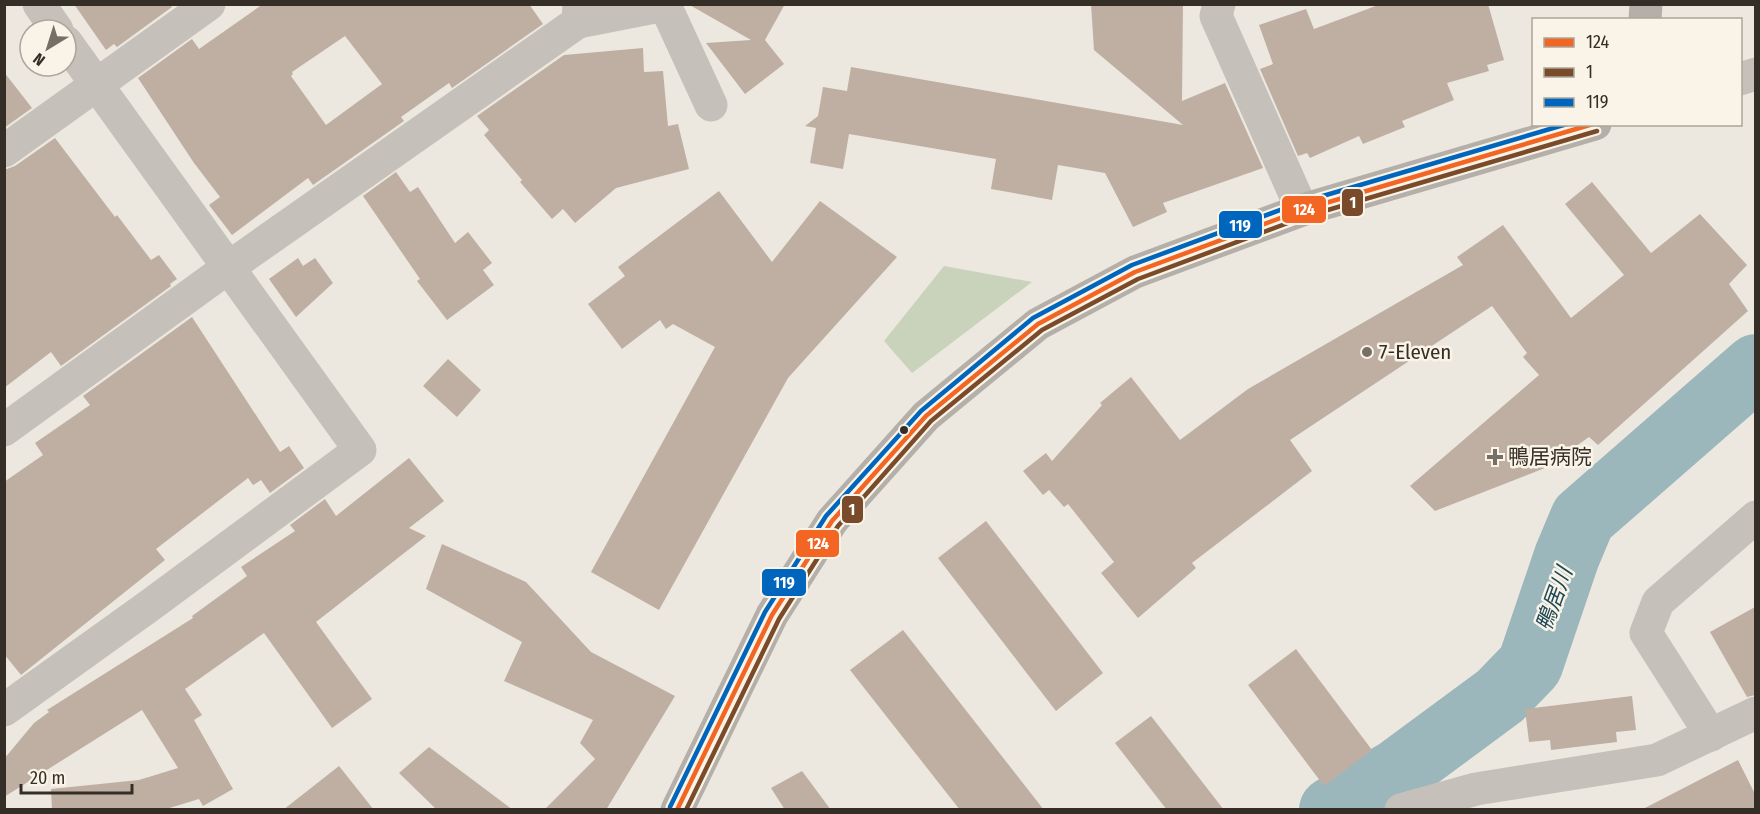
<svg xmlns="http://www.w3.org/2000/svg" width="1760" height="814" font-family="'Fira Sans Condensed','Noto Sans JP',sans-serif">
	<style>
		.green { fill: #c9d2ba }
		.lines { fill: none; stroke-linecap: round; stroke-linejoin: round }
		.river { stroke: #9cb7bc; stroke-width: 66 }
		.building { fill: #bfafa2; fill-rule: evenodd }
		.minor { stroke: #c5c0b9; stroke-width: 33 }
		.major { stroke: #b4afa8; stroke-width: 33 }
		.bus-1-casing { stroke: #f9f4e7; stroke-width: 9 }
		.bus-2-casing { stroke: #f9f4e7; stroke-width: 9 }
		.bus-3-casing { stroke: #f9f4e7; stroke-width: 9 }
		.bus-1 { stroke: #f26522; stroke-width: 4.5 }
		.bus-2 { stroke: #7a4b2a; stroke-width: 4.5 }
		.bus-3 { stroke: #0065bd; stroke-width: 4.5 }
		.poi-dot { fill: #756f68; stroke: #f9f4e7; stroke-width: 2 }
		.bus-dot { fill: #352e27; stroke: #f9f4e7; stroke-width: 2 }
		.labels { text-anchor: middle; dominant-baseline: central; stroke-width: 5; stroke-linejoin: round; paint-order: stroke }
		.poi-label { font-size: 21px; fill: #352e27; stroke: #f9f4e7; text-anchor: start }
		.water-label { font-size: 22px; font-style: italic; fill: #1e4856; stroke: #f9f4e7 }
		.line-badge { stroke: #f9f4e7; stroke-width: 2 }
		.badge-label { font-size: 16px; text-anchor: middle; font-weight: bold; fill: #fff }
	</style>
	<rect width="100%" height="100%" fill="#ece8e0"/>
	<polygon class="green" points="944,266 1032,282 912,373 884,341"/>
	<g class="lines">
		<polyline class="river" points="1332,810 1397,772 1500,696 1530,665 1567,556 1583,518 1756,367"/>
	</g>
	<g class="building">
		<polygon points="74,4 170,4 172,7 117,47 114,44 106,50"/>
		<path d="M263 4H529L543 24 452 88 449 83 401 117 404 121 313 185 308 178 232 235 209 205 220 197 194 163 138 78 192 39 199 49ZM345 36 382 84 326 125 291 76 293 74 292 72Z"/>
		<polygon points="688,4 785,4 765,40 784,64 745,94 706,43 751,40"/>
		<polygon points="1091,4 1183,4 1182,101 1225,83 1263,168 1163,203 1167,212 1133,227 1105,173 1058,165 1052,200 991,189 996,159 849,134 843,169 810,163 816,128 805,126 818,116 823,87 847,91 851,67 1183,125 1094,50"/>
		<polygon points="1381,4 1488,4 1504,60 1487,65 1489,71 1447,83 1454,100 1402,121 1405,127 1363,144 1359,136 1310,158 1307,153 1298,156 1260,69 1273,64 1259,25 1306,9 1314,29"/>
		<polygon points="643,48 644,72 663,71 668,126 678,124 689,169 616,188 575,223 563,209 552,219 520,182 522,180 484,135 489,130 477,116 564,55"/>
		<polygon points="4,72 32,108 4,128"/>
		<polygon points="55,138 115,217 117,215 151,260 159,255 177,279 170,284 171,286 61,366 51,352 4,388 4,170 15,166"/>
		<polygon points="396,172 410,192 418,187 455,243 468,232 492,263 483,270 494,285 447,320 417,281 420,279 363,196"/>
		<polygon points="1592,182 1651,253 1700,214 1747,265 1729,284 1748,311 1598,445 1589,437 1545,468 1435,511 1410,486 1539,375 1523,357 1527,353 1492,306 1290,440 1312,471 1192,563 1196,568 1138,618 1101,573 1114,562 1068,504 1064,507 1049,490 1043,495 1023,471 1046,453 1052,461 1102,405 1100,403 1131,377 1180,440 1248,389 1463,265 1457,257 1503,225 1571,318 1624,275 1565,204"/>
		<polygon points="719,191 772,262 820,201 897,257 788,378 659,610 591,572 715,347 673,324 666,329 660,320 622,349 588,304 625,276 618,267"/>
		<polygon points="298,258 303,266 315,258 333,283 296,317 269,279"/>
		<polygon points="192,317 280,452 289,446 304,468 270,493 261,480 253,485 248,478 156,549 165,560 21,675 4,654 4,482 43,455 35,443 90,405 83,396"/>
		<polygon points="448,359 481,390 457,417 423,386"/>
		<polygon points="409,458 444,501 409,528 426,536 316,622 372,699 332,728 264,633 185,689 202,715 194,720 233,789 203,806 199,799 163,810 52,810 51,789 139,780 178,768 142,710 4,797 4,759 34,723 49,712 47,710 193,618 192,616 247,576 241,567 295,531 290,525 325,499 336,516"/>
		<polygon points="986,521 1103,673 1056,711 938,558"/>
		<polygon points="442,544 526,582 591,652 675,696 606,810 544,810 595,759 580,743 593,720 504,681 522,642 426,589"/>
		<polygon points="1755,607 1755,695 1747,697 1710,632"/>
		<polygon points="903,630 1044,810 960,810 850,670"/>
		<polygon points="1296,649 1372,750 1324,786 1248,685"/>
		<polygon points="1632,696 1636,730 1616,732 1617,742 1551,750 1550,740 1529,742 1525,709"/>
		<polygon points="1151,716 1224,810 1167,810 1115,743"/>
		<polygon points="429,747 513,810 437,810 399,773"/>
		<polygon points="1738,760 1755,794 1755,810 1641,810"/>
		<polygon points="339,766 374,810 283,810"/>
		<polygon points="802,771 831,810 785,810 771,788"/>
	</g>
	<g class="lines">
		<g class="minor">
			<polyline points="39,4 57,30"/>
			<polyline points="1219,4 1216,16 1302,210"/>
			<polyline points="578,22 665,5 711,105"/>
			<polyline points="1740,79 1756,74"/>
			<polyline points="4,151 209,4"/>
			<polyline points="4,430 229,267 578,22 579,4"/>
			<polyline points="4,710 149,606 360,450 66,42"/>
			<polyline points="1711,735 1646,633 1658,602 1756,517"/>
			<polyline points="1401,810 1476,789 1657,760 1756,713"/>
		</g>
		<g class="major">
			<polyline points="1645,20 1646,4"/>
			<polyline points="677,810 772,615 832,521 926,416 1038,324 1135,272 1302,210 1595,124"/>
		</g>
		<g class="bus-1-casing">
			<polyline id="bus-1" points="677,810 772,615 832,521 926,416 1038,324 1135,272 1302,210 1593,124"/>
		</g>
		<g class="bus-2-casing">
			<polyline id="bus-2" points="686,810 779,619 838,526 931,421 1042,330 1138,279 1304,217 1597,131"/>
		</g>
		<g class="bus-3-casing">
			<polyline id="bus-3" points="670,807 765,612 826,516 921,411 1033,318 1132,265 1299,203 1567,124"/>
		</g>
		<use href="#bus-1" class="bus-1"/>
		<use href="#bus-2" class="bus-2"/>
		<use href="#bus-3" class="bus-3"/>
	</g>
	<g class="poi-dot">
		<circle cx="1367" cy="352" r="6"/>
		<path d="M1492 448h6v6h6v6h-6v6h-6v-6h-6v-6h6z"/>
	</g>
	<circle class="bus-dot" cx="904" cy="430" r="5"/>
	<g class="labels">
		<g class="poi-label">
			<text x="1379" y="352">7-Eleven</text>
			<text x="1508" y="457">鴨居病院</text>
		</g>
		<g class="water-label">
			<text transform="translate(1554 599) rotate(-70)">鴨居川</text>
		</g>
	</g>
	<g class="line-badge">
		<rect x="1341" y="188" width="23" height="29" rx="6" fill="#7a4b2a"/>
		<rect x="1281" y="195" width="46" height="29" rx="6" fill="#f26522"/>
		<rect x="1218" y="210" width="45" height="29" rx="6" fill="#0065bd"/>
		<rect x="841" y="495" width="23" height="29" rx="6" fill="#7a4b2a"/>
		<rect x="795" y="529" width="45" height="29" rx="6" fill="#f26522"/>
		<rect x="761" y="568" width="46" height="29" rx="6" fill="#0065bd"/>
	</g>
	<g class="badge-label">
		<text x="1353" y="208">1</text>
		<text x="1304" y="215">124</text>
		<text x="1240" y="231">119</text>
		<text x="852" y="515">1</text>
		<text x="818" y="549">124</text>
		<text x="784" y="588">119</text>
	</g>
	<rect width="1760" height="814" fill="none" stroke="#352e27" stroke-width="12"/>
	<rect x="1532" y="18" width="210" height="108" fill="#f9f4e7" stroke="#aba59a" stroke-width="1.5"/>
	<rect x="1544" y="38" width="30" height="9" fill="#f26522" stroke="#aba59a" stroke-width="1.5"/>
	<text x="1586" y="48" font-size="18" fill="#352e27">124</text>
	<rect x="1544" y="68" width="30" height="9" fill="#7a4b2a" stroke="#aba59a" stroke-width="1.5"/>
	<text x="1586" y="78" font-size="18" fill="#352e27">1</text>
	<rect x="1544" y="98" width="30" height="9" fill="#0065bd" stroke="#aba59a" stroke-width="1.5"/>
	<text x="1586" y="108" font-size="18" fill="#352e27">119</text>
	<g transform="translate(48 48) rotate(218)"><circle r="28" fill="#f9f4e7" stroke="#aba59a" stroke-width="1.5"/>
	<path d="M0-4.5L10 22L0 15L-10 22Z" fill="#756f68"/>
	<text y="-9" font-size="16" font-weight="bold" text-anchor="middle" fill="#352e27">N</text>
	</g>
	<path d="M21 784v9h111v-9" fill="none" stroke="#352e27" stroke-width="3"/>
	<text x="30" y="784" font-size="18" fill="#352e27" stroke="#f9f4e7" stroke-width="4.5" paint-order="stroke">20 m</text>
</svg>
